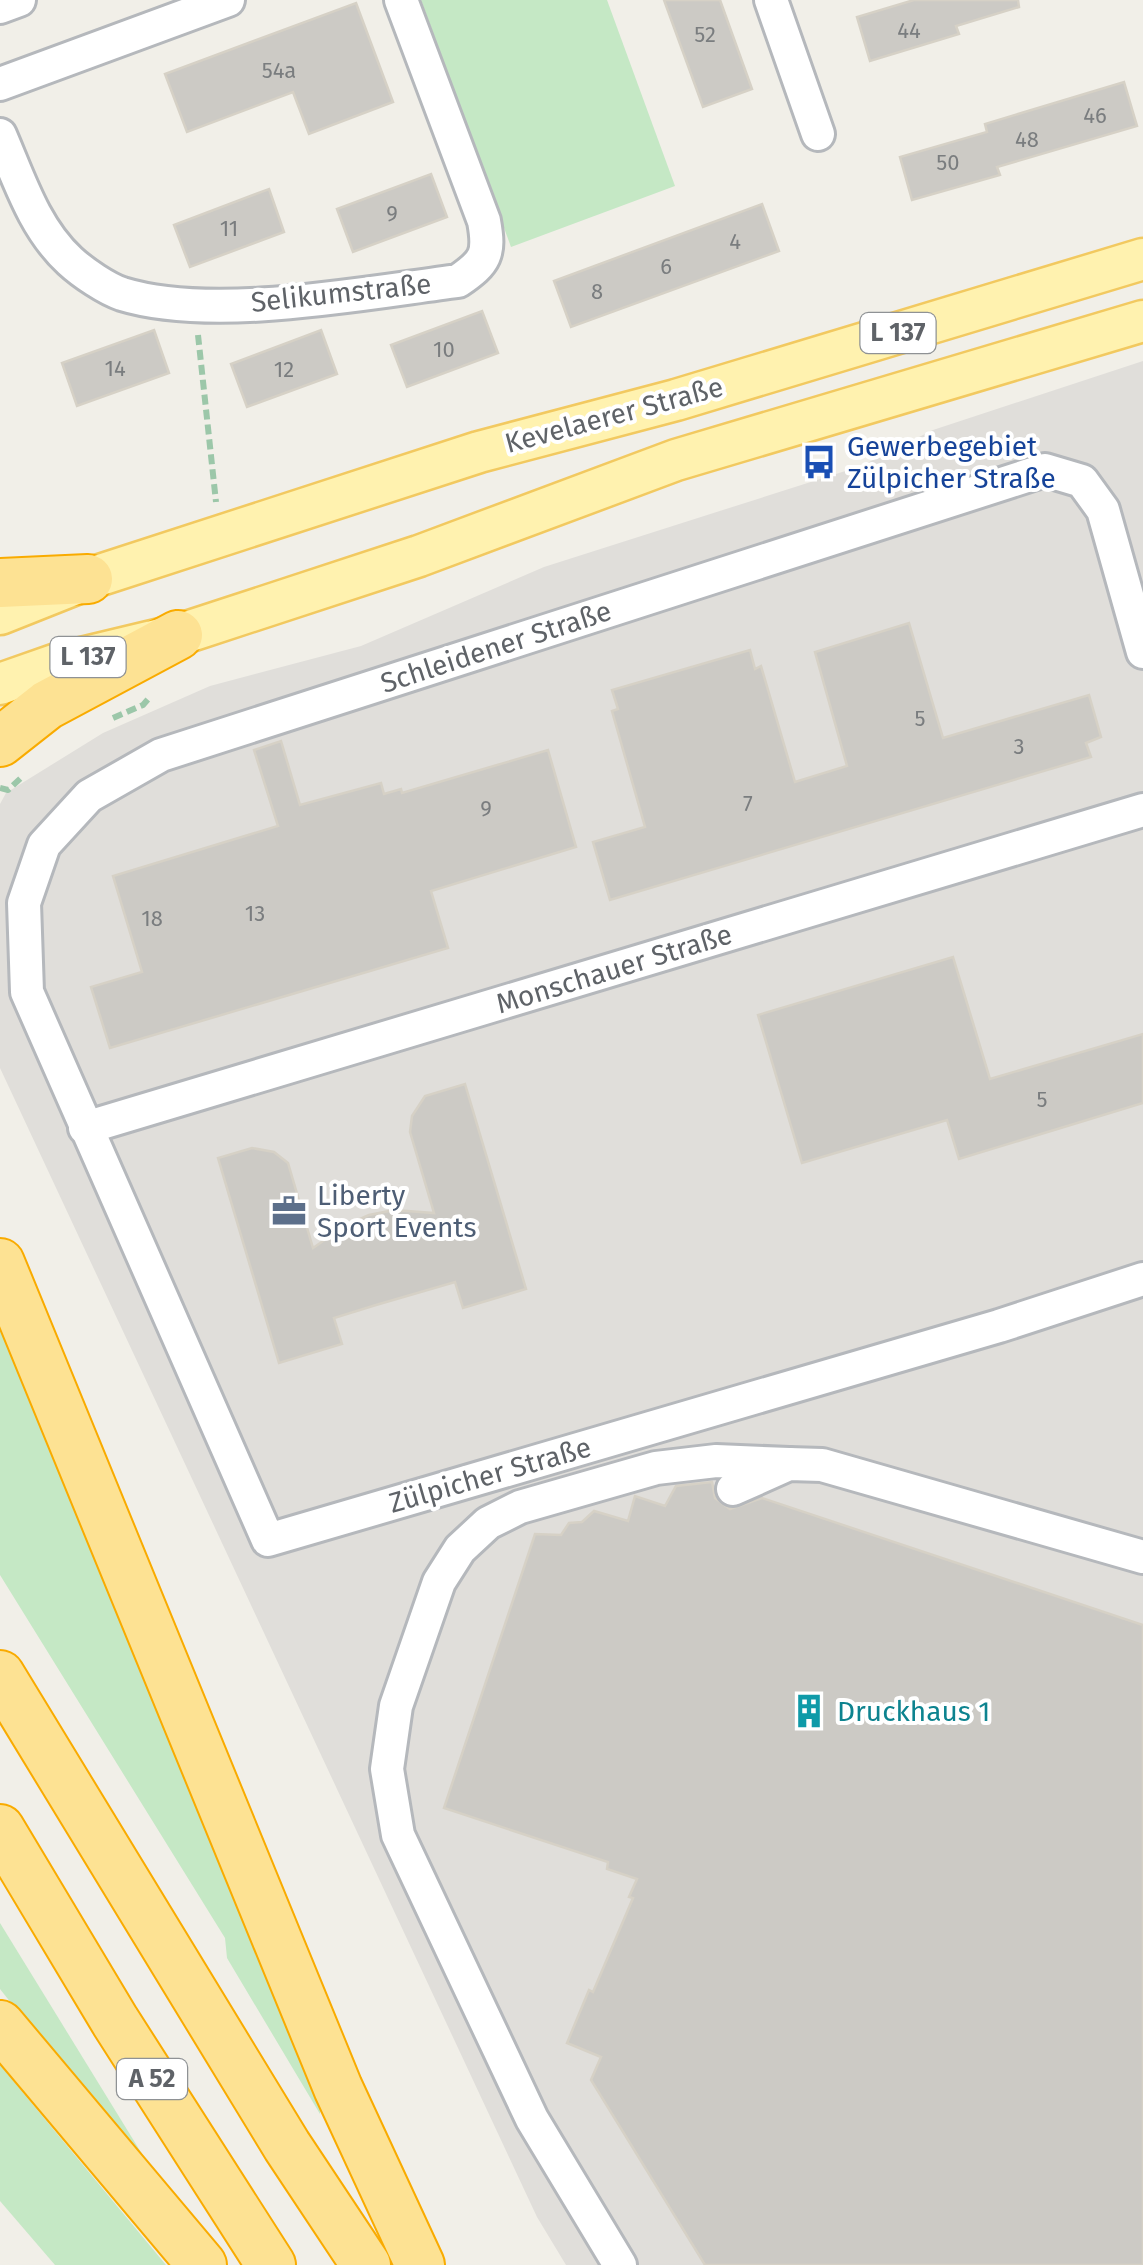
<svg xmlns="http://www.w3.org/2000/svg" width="1143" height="2265" font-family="'Fira Sans',sans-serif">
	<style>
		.industrial { fill: #e0deda }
		.green { fill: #c5e8c5 }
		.building { fill: #cccac5; stroke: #d6d1c6; stroke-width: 2.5 }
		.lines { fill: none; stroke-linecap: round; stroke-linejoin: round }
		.minor-casing { stroke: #b5b8bc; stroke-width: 38 }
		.major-casing { stroke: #f2c960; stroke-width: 45 }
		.highway-casing { stroke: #f9ab00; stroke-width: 52 }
		.path { stroke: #9cc7a9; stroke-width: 6; stroke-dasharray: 10 5; stroke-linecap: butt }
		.minor { stroke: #fff; stroke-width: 32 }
		.major { stroke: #fff2af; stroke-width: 40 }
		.highway { stroke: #fde293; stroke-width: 48 }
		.labels { text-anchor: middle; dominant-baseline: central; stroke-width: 8; stroke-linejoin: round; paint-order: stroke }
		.number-label { font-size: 22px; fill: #7a7d7f }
		.shield { fill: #fff; stroke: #8f9295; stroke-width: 2.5 }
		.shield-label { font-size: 25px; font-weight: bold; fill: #5f6368 }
		.street-label { font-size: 28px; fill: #5f6368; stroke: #fff }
		.transit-label { font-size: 28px; fill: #164399; stroke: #fff; text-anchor: start }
		.service-label { font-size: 28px; fill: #4e5e75; stroke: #fff; text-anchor: start }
		.culture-label { font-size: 28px; fill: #0d838f; stroke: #fff; text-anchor: start }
	</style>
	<rect width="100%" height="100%" fill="#f1efe8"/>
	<polygon class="industrial" points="1143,361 1143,2265 566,2265 537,2217 0,1068 0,804 6,793 103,733 210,686 361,646 544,567 861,466 933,430"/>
	<g class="green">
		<polygon points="421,0 607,0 675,186 511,247"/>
		<polygon points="0,1327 294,2044 320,2097 320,2114 227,1958 225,1938 0,1575"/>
		<polygon points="0,1923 182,2219 0,1989"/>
		<polygon points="0,2065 166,2265 55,2265 0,2201"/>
	</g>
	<g class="building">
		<polygon points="664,0 720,0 752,89 703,107"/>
		<polygon points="914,0 1018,0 1019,7 956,26 959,34 870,61 857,17"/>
		<polygon points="356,3 393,102 309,134 293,92 187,132 165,74"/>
		<polygon points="1124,82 1137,126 997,167 1000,175 912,200 900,157 987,132 985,124"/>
		<polygon points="431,174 447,217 353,252 337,209"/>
		<polygon points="269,189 284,232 190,267 174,225"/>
		<polygon points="762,204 779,251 571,327 554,281"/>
		<polygon points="482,311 498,353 407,387 391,345"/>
		<polygon points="154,330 169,373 77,406 62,363"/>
		<polygon points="321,330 337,374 247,407 231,364"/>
		<polygon points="909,623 943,738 1089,695 1101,737 1086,743 1091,757 610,900 593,842 645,827 612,711 618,709 612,690 750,650 755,669 761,666 795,782 847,766 815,652"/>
		<polygon points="281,741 300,805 381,783 384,794 401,789 402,793 548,750 576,847 431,891 448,948 110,1048 91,987 142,972 113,876 278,826 254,750"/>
		<polygon points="953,957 990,1079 1143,1034 1143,1103 959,1159 947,1120 802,1163 758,1015"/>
		<polygon points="465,1084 526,1289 463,1308 455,1282 376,1305 334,1318 342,1344 279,1363 218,1158 252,1148 274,1152 288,1163 313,1248 346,1225 369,1215 394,1210 434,1213 410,1132 412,1116 425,1096"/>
		<polygon points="712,1482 715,1498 730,1509 762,1498 1143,1625 1143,2265 705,2265 591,2080 601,2057 567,2043 589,1990 593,1992 633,1898 629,1897 637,1879 607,1869 608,1862 444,1808 535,1534 561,1535 569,1523 582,1522 594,1511 628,1521 635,1496 665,1506 676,1486"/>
	</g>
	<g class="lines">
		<g class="minor-casing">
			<g id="minor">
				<polyline points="771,0 818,134"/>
				<polyline points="0,7 19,0"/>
				<polyline points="0,84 228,0"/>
				<path d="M0 135C19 179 34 228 70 261 83 273 107 289 122 294 213 322 364 293 458 281 486 262 490 254 484 221L401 0"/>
				<polyline points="1143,652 1103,510 1082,481 1045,470 161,755 89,796 44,845 24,903 27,992 268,1540 999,1326 1143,1279"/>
				<polyline points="85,1128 1143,810"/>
				<polyline points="733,1489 789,1464 822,1465 1143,1557"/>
				<polyline points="620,2265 532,2119 398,1835 387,1769 396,1706 439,1582 460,1549 488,1523 520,1507 656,1468 716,1461 789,1464"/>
			</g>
		</g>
		<g class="major-casing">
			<g id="major">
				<polyline points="0,614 88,579 479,452 676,400 1143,259"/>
				<polyline points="0,684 57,664 178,635 419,556 676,460 1143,321"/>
			</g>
		</g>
		<g class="highway-casing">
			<g id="highway">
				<polyline points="0,583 88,579"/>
				<polyline points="0,742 47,705 178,635"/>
				<polyline points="0,1263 338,2088 420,2265"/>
				<polyline points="0,1675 287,2146 366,2265"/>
				<polyline points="0,1829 115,2021 271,2265"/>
				<polyline points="0,2025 202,2265"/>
			</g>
		</g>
		<g class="path">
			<polyline points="198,335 216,502"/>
			<polyline points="113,718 143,705 149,698"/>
			<polyline points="0,788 8,790 23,776"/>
		</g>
		<use href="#minor" class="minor"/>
		<use href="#major" class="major"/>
		<use href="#highway" class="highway"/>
	</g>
	<defs>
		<g id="bus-bare" transform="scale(2.7)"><path d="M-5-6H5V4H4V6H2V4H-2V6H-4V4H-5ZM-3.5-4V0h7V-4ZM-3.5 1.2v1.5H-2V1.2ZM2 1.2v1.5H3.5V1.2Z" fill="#1a4fb4" stroke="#fff" stroke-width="2.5" paint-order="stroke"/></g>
		<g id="office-bare" transform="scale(2.7)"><path d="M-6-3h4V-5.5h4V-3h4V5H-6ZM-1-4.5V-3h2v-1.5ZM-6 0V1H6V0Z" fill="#5c6f8a" stroke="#fff" stroke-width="2.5" paint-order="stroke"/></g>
		<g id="building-bare" transform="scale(2.7)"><path d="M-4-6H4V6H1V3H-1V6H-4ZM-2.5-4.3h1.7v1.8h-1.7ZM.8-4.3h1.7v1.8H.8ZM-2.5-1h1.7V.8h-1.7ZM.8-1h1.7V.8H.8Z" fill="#0f9aa8" stroke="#fff" stroke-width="2.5" paint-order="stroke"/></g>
	</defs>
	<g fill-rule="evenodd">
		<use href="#bus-bare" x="819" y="462"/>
		<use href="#office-bare" x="289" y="1211"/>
		<use href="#building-bare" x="809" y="1711"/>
	</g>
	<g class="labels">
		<g class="number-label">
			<text x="909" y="30">44</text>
			<text x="705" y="34">52</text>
			<text x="279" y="70">54a</text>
			<text x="1095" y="115">46</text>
			<text x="1027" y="139">48</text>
			<text x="948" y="162">50</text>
			<text x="392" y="213">9</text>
			<text x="229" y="228">11</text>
			<text x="735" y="241">4</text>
			<text x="666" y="266">6</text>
			<text x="597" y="291">8</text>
			<text x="444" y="349">10</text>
			<text x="115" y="368">14</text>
			<text x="284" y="369">12</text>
			<text x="920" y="718">5</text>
			<text x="1019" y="746">3</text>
			<text x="748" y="803">7</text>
			<text x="486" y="808">9</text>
			<text x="255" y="913">13</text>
			<text x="152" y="918">18</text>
			<text x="1042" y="1099">5</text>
		</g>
		<g class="shield">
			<rect x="860.5" y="313" width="75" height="40" rx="8"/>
			<rect x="50.5" y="637" width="75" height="40" rx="8"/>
			<rect x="117" y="2059" width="70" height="40" rx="8"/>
		</g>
		<g class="shield-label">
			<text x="898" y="333">L 137</text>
			<text x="88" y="657">L 137</text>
			<text x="152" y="2079">A 52</text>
		</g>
		<g class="street-label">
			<text transform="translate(341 293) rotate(-6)">Selikumstraße</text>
			<text transform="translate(614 415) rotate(-15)">Kevelaerer Straße</text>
			<text transform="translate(496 647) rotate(-18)">Schleidener Straße</text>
			<text transform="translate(614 969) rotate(-17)">Monschauer Straße</text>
			<text transform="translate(490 1475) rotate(-16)">Zülpicher Straße</text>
		</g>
		<g class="transit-label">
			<text x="847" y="446">Gewerbegebiet<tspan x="847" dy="32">Zülpicher Straße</tspan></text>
		</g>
		<g class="service-label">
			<text x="317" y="1195">Liberty<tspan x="317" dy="32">Sport Events</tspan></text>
		</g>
		<g class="culture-label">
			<text x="837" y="1711">Druckhaus 1</text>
		</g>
	</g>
</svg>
